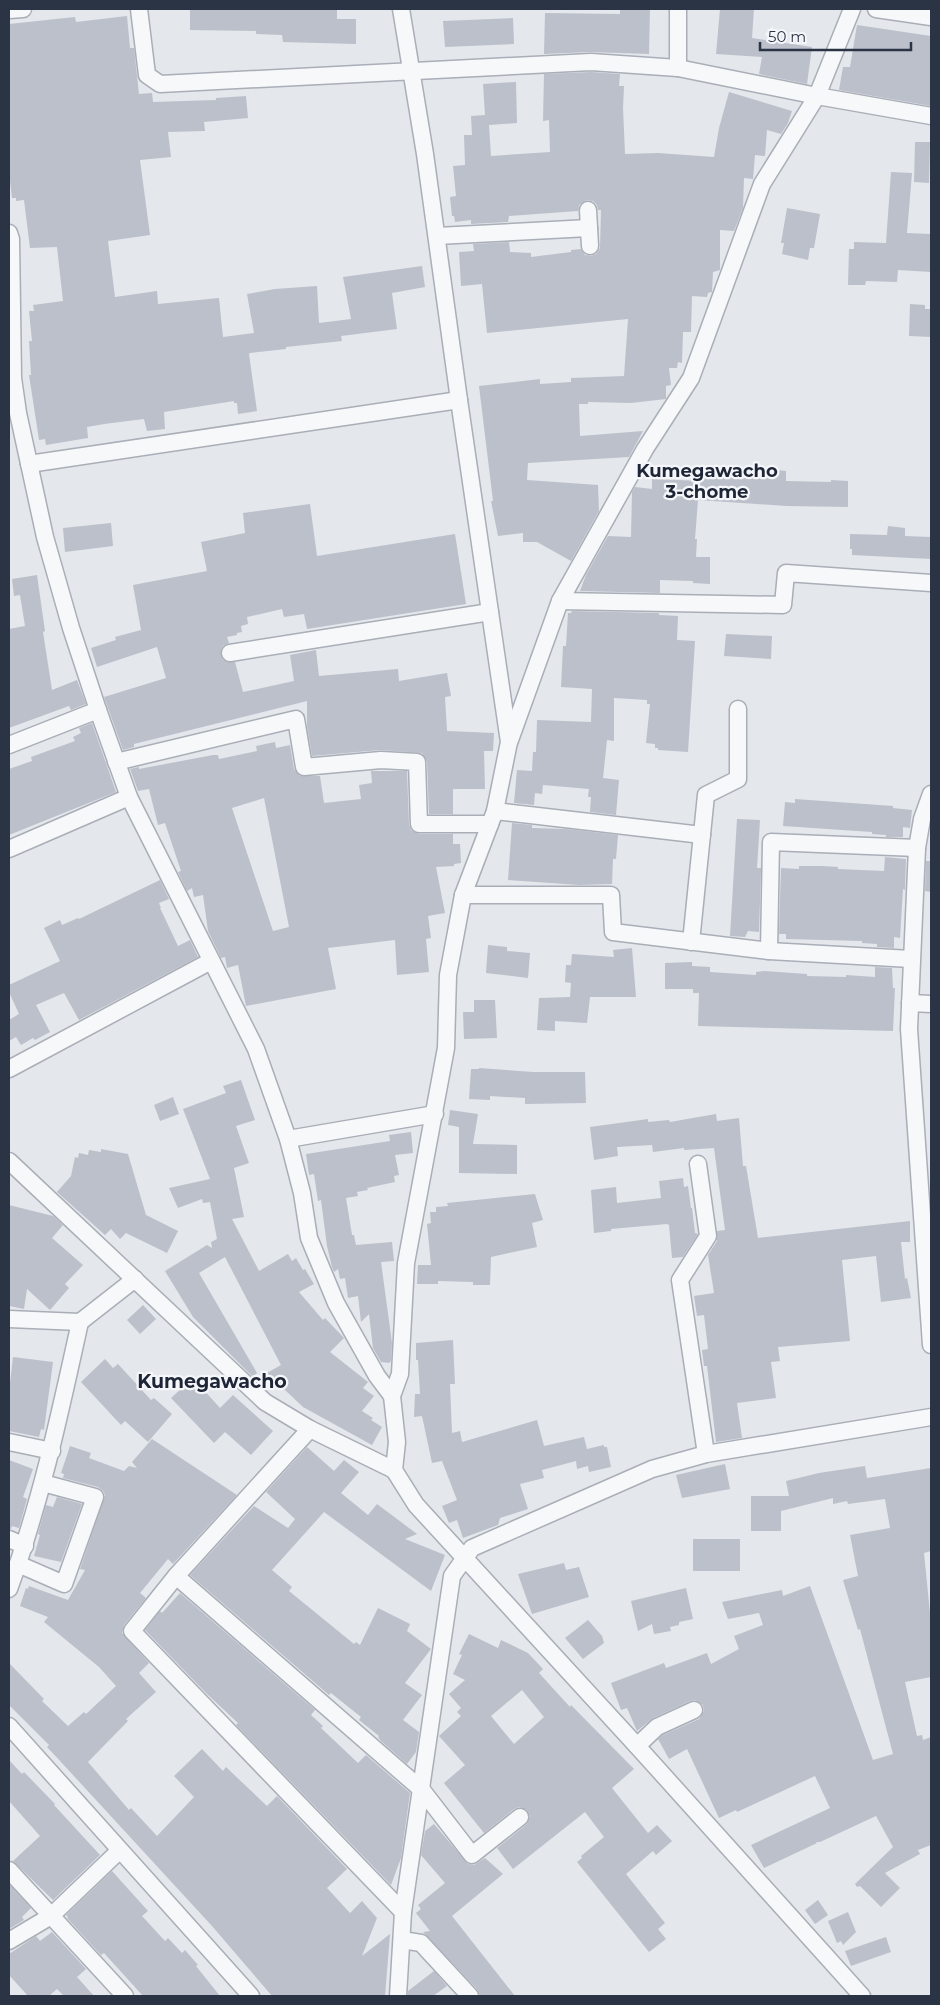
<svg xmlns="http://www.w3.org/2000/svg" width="940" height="2005" font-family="Montserrat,sans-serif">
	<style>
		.building { fill: #bbc0ca; fill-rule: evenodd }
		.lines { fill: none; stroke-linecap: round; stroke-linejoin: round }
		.minor-casing { stroke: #a9aeb7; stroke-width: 19 }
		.minor { stroke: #f7f8fa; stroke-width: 16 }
		.labels { text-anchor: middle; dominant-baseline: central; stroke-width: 4.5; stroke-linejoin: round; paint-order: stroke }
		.neighbourhood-label { font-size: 18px; font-weight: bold; fill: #1d2536; stroke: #f4f6f9 }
		.quarter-label { font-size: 19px; font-weight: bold; fill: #1d2536; stroke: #f4f6f9 }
	</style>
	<rect width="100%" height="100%" fill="#e4e7ec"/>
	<g class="building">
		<polygon points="190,9 337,9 337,19 356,19 356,44 283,42 282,35 256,34 256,31 190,30"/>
		<polygon points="620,9 650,9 649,54 590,52 544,54 545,13 620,14"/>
		<polygon points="720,9 754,9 752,38 812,47 807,84 759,74 762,57 716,54"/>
		<polygon points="127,16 130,48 134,48 139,94 152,93 153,102 216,100 216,98 246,96 248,118 204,122 205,131 168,132 171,157 140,160 150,235 108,241 115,297 157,291 158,304 219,298 223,337 254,333 247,294 275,289 317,286 319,323 351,319 343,277 422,266 425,287 392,293 397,329 341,336 342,341 286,347 286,349 250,353 249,354 257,411 238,414 237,403 234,403 234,401 164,412 165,429 147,431 144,419 104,424 87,427 88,438 46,445 45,439 39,440 29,375 31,375 29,341 32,341 29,311 34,311 33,305 63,301 57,247 30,248 24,200 16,201 16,198 12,198 9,173 9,24 75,17 76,22"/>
		<polygon points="513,18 514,44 445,47 443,21"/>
		<polygon points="857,25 931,36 931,106 839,90 843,67 850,67"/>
		<polygon points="591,72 620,74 619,86 624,86 623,108 625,154 658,153 714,157 719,128 729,92 792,111 788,123 781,134 767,130 765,156 755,155 753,179 744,178 743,208 734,231 720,230 720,270 713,272 712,292 708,293 707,297 692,296 691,332 683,332 682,363 678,362 677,368 669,368 671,385 666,386 666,399 631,403 588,402 588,404 579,404 580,436 643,431 629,457 528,463 527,480 598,485 599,511 571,561 537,542 523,542 523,533 498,536 491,501 493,501 479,386 540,379 540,384 571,382 571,378 624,376 628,319 487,333 482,284 461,286 459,252 474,251 473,244 509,242 510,252 531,253 531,257 571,252 571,250 581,249 585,255 591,256 596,254 600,248 601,210 598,210 597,205 593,201 587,200 579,205 578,211 509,216 508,222 471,224 471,220 455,222 454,216 452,216 450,197 456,196 453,166 465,165 464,135 472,135 471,116 485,115 483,84 516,82 517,123 489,125 491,156 550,152 549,120 543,121 544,74"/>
		<polygon points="915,142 930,142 929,183 914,182"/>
		<polygon points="891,172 912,173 907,233 931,234 931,272 898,270 897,282 866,281 865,285 848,285 849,249 854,249 854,242 886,243"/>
		<polygon points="787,208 820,214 814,248 810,248 808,260 782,254 784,243 781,243"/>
		<polygon points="910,304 925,305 925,309 931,309 931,337 909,336"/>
		<polygon points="768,469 786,471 786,481 831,482 831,480 848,481 848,507 786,506 698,500 695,539 697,539 696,557 710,557 710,584 693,583 693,581 660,580 660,593 580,591 586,575 608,536 631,537 632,492 635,487 652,489 652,479 702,481 702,475 746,478 747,471 767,473"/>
		<polygon points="310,504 317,556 455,534 466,604 307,629 304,614 284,617 282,609 247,617 248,624 241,626 242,632 237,633 237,635 227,637 229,643 223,646 221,650 222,659 227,662 235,662 243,692 294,681 290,655 316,650 319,676 398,669 399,681 447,673 451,696 445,697 447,731 494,733 493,751 484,751 485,789 453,789 453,814 429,814 427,762 422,753 380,750 312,756 307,726 307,701 134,744 134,747 123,750 104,697 166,678 157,647 97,667 91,648 116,640 115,637 141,630 133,585 207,571 201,542 245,533 243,513"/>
		<polygon points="111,523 113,546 65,552 63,528"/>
		<polygon points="888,526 905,528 905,536 931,537 931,559 852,555 852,549 850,549 850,534 887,535"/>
		<polygon points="37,575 45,631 43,632 52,690 77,680 86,704 71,710 69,706 9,728 9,629 25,626 20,595 14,596 12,579"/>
		<polygon points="572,611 659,613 659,615 678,616 677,640 695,641 688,752 658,750 658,748 655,748 655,744 646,743 650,704 647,704 647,700 614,698 614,741 607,740 603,778 619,780 616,815 590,812 591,797 588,797 589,789 543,785 542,794 535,793 534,805 514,803 517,770 532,771 533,752 536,752 537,720 591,722 592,689 561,687 563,646 566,646 568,613 571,613"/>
		<polygon points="726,634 772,636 771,659 724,656"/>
		<polygon points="92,723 116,792 9,835 9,769 32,761 31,757 75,741 73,737 81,733 79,728"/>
		<path d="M275 742 276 748 290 745 294 769 300 776H320L324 803 361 799 359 785 372 783 371 771H407L409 824 411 830 419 834H453V844H460L461 863 454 864V866L436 867 445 913 428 916 431 938 426 939 429 972 397 975 395 940 328 948 336 989 246 1006 238 965 227 968 225 957 221 958 208 931 203 895 194 897 192 888 187 891 178 872 181 871 165 823 158 825 149 789 138 791 130 769 139 767V769L213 755H218L219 759 257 751 256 746ZM264 798 289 927 273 931 232 808Z"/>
		<polygon points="795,799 893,806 893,808 912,810 910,828 903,827 903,837 886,837 886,835 872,834 872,832 783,826 785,802 795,803"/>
		<polygon points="737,819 760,820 757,868 761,868 759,932 748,931 745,937 730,936"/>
		<polygon points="512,823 532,825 532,828 567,829 618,835 616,859 613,859 612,884 579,885 508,880"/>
		<polygon points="885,857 906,859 905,890 903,889 900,938 894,937 894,948 877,947 877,944 862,943 862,941 786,939 786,934 779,934 781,868 799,869 799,866 822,866 838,867 838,869 884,871"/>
		<polygon points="926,861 931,861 931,892 925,891"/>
		<polygon points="160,880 169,899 159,903 161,908 160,908 178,946 190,940 198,957 79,1020 64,993 36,1005 50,1032 35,1040 33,1038 21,1045 16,1037 9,1041 9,1020 19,1014 9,992 9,985 60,961 44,928 60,920 62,925 78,918 79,919"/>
		<polygon points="488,945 507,947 507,951 530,953 528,978 486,973"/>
		<polygon points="632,948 636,997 590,997 587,1023 555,1021 555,1031 537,1030 539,998 570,997 571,983 565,982 566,965 571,965 572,954 614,957 613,950"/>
		<polygon points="692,962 692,966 710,967 710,972 756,975 756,972 764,971 807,974 807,976 846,977 846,975 875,977 875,967 892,968 893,988 895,988 893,1031 698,1026 699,993 693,993 693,989 665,989 665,963"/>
		<polygon points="474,1000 495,1000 497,1038 464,1039 463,1012 474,1012"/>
		<polygon points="479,1068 533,1072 585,1072 586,1103 525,1104 525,1098 490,1096 490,1100 469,1099 471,1069 479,1069"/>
		<polygon points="241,1080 255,1120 236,1126 249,1163 234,1168 244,1217 232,1219 259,1271 288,1254 292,1261 296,1258 303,1270 305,1269 314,1284 299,1292 323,1320 325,1318 344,1338 330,1352 368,1382 363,1388 374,1396 362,1411 373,1418 371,1420 382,1427 372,1445 303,1407 267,1373 281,1365 225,1257 199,1273 257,1373 253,1377 193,1317 165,1271 207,1245 212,1248 211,1242 217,1239 210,1202 203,1203 202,1199 178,1208 169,1188 210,1179 183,1109 226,1093 223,1086"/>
		<polygon points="173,1097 179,1114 160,1121 154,1105"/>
		<polygon points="450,1110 478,1114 473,1144 517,1145 517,1174 459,1173 459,1127 448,1125"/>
		<polygon points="716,1114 717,1121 739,1118 743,1166 746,1166 758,1238 910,1221 910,1242 901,1242 905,1279 907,1278 911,1298 881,1302 876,1256 842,1260 850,1341 778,1347 780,1361 771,1362 776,1398 737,1403 742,1438 716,1442 707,1366 704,1366 702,1350 708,1349 704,1315 697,1316 694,1296 714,1293 708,1255 717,1241 717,1231 725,1230 714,1148 684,1150 684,1148 653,1152 652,1145 617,1147 618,1156 594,1160 590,1127 648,1119 648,1122 669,1120 670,1122"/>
		<polygon points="411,1132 413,1153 395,1155 399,1175 394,1176 395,1182 367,1188 368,1190 357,1192 358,1196 346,1198 352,1235 354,1235 356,1245 392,1242 394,1261 381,1262 392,1343 391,1361 389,1363 381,1362 373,1348 369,1314 361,1322 358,1296 348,1298 345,1278 340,1279 338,1269 334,1272 332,1267 327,1246 321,1200 318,1201 314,1174 309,1175 306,1154 390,1141 389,1135"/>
		<polygon points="101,1149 128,1154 146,1215 178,1231 167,1253 126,1233 120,1239 111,1229 105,1235 57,1192 71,1176 75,1157 78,1158 79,1153 88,1155 89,1150 101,1152"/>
		<polygon points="683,1178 684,1187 688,1186 691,1208 692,1208 695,1233 698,1234 683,1257 672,1258 669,1225 667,1224 611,1229 611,1231 594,1233 591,1190 616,1187 617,1203 661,1198 659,1181"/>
		<polygon points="535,1194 543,1220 532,1223 537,1247 491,1257 490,1285 473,1285 473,1282 438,1281 438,1284 417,1284 418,1265 431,1265 427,1224 431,1223 430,1212 436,1212 436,1207 448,1206 447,1203"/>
		<polygon points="9,1205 53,1216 63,1225 52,1238 83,1265 65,1284 69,1288 50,1310 27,1289 24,1309 9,1306"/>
		<polygon points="143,1305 156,1319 140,1334 127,1320"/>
		<polygon points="453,1340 455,1384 450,1384 452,1433 460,1431 462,1442 537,1420 544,1446 584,1437 587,1449 604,1445 604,1447 607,1447 611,1467 589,1472 588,1466 577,1469 576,1461 542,1470 544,1478 520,1484 528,1509 500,1518 498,1525 463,1538 457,1520 449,1523 442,1506 457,1500 442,1461 432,1463 422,1416 414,1417 415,1394 420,1394 418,1360 416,1360 416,1343"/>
		<polygon points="13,1357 53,1362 44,1430 41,1429 39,1437 9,1431 9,1392"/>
		<polygon points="105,1359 113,1368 118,1364 151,1400 154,1398 172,1414 148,1442 125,1421 121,1425 81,1382"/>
		<polygon points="193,1378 220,1408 233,1395 273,1431 251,1455 225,1432 214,1443 171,1398"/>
		<polygon points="152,1439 237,1495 173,1564 168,1559 140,1593 146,1598 124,1625 122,1633 149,1663 139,1673 156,1692 126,1719 128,1721 88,1762 129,1810 131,1808 157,1836 194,1797 174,1776 202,1749 223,1771 226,1767 267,1806 277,1796 347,1869 327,1888 350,1913 362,1901 377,1918 362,1956 390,1934 385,1996 272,1996 212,1926 61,1762 47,1747 49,1745 9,1705 9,1663 44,1699 42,1701 68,1726 84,1712 86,1714 116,1686 99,1667 44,1622 48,1617 20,1606 26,1588 28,1589 29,1586 68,1600 85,1570 80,1569 105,1495 103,1491 98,1487 63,1478 64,1474 61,1473 70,1446 91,1453 89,1458 124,1471 129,1466 137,1468 132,1462"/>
		<polygon points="307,1447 334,1471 344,1460 359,1472 341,1493 368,1515 377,1504 417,1534 405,1539 445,1555 431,1591 324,1512 272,1570 292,1587 289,1591 354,1644 356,1642 360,1645 378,1608 410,1624 407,1631 431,1649 405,1683 422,1695 403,1720 419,1732 416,1752 407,1764 381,1741 378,1737 379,1736 359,1720 361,1717 331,1693 329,1695 190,1575 254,1506 288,1528 295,1519 266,1492"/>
		<polygon points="9,1460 33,1469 23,1497 27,1499 19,1528 12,1526 11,1529 9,1529"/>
		<polygon points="725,1464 730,1489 682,1498 676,1475"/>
		<polygon points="865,1466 867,1478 931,1468 931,1551 924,1553 931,1623 931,1677 905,1682 917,1736 922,1735 923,1740 931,1737 931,1845 918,1850 920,1854 885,1873 900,1888 881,1907 860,1886 857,1887 855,1884 893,1847 876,1816 820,1842 816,1842 817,1843 764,1868 751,1845 830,1808 815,1776 737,1812 736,1810 719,1818 687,1749 669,1759 658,1739 663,1735 699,1719 704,1711 703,1705 695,1700 690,1701 653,1718 637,1731 627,1708 621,1710 611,1683 664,1663 666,1668 707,1653 711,1664 739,1649 734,1636 763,1625 759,1613 728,1619 722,1602 782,1590 783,1596 810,1586 873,1760 893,1754 860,1629 858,1630 843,1580 858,1576 850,1535 890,1528 885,1499 848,1504 847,1501 833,1504 833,1498 781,1511 781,1531 751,1531 751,1496 789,1496 786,1481 819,1473"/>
		<polygon points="57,1497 82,1504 61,1562 34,1556 40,1535 38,1534 46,1505 53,1507"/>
		<rect x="693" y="1539" width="47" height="32"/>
		<polygon points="564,1563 566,1570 579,1567 589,1597 532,1614 518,1574"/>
		<polygon points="686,1588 693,1619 679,1622 679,1625 670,1627 671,1631 654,1634 652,1624 638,1631 631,1601"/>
		<polygon points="180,1593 315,1710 311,1715 323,1726 321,1728 358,1763 366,1755 410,1793 401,1858 391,1885 236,1725 238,1723 207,1694 145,1630 160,1611 162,1613"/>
		<polygon points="588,1620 602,1636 604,1643 583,1659 565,1638"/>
		<path d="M469 1634 498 1648 501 1640 528 1653 543 1669 539 1673 570 1707 571 1705 634 1769 612 1788 648 1833 657 1825 672 1841 656 1855 653 1851 626 1874 665 1923 658 1929 666 1939 649 1952 577 1862 582 1858 581 1856 604 1837 585 1812 513 1869 497 1848 527 1824 530 1816 527 1810 519 1807 514 1809 484 1833 444 1783 465 1765 439 1736 461 1716 457 1712 461 1708 449 1694 465 1680 453 1674 462 1655 459 1654ZM522 1690 544 1717 514 1744 491 1716Z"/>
		<polygon points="9,1760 22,1774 24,1772 55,1804 54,1805 100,1855 53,1900 13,1861 40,1836 9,1801"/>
		<polygon points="434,1824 468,1864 474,1865 485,1858 503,1874 452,1916 515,1996 480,1996 477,1989 423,1932 430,1931 416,1913 421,1909 418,1905 445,1883 421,1855 425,1831"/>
		<polygon points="112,1871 148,1911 142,1916 165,1941 168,1938 182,1953 185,1950 198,1965 196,1966 220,1996 143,1996 104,1953 101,1955 67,1918 68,1917 66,1915"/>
		<polygon points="9,1884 31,1908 22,1917 24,1920 9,1929"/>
		<polygon points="818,1900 828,1915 815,1924 805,1910"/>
		<polygon points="848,1912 856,1932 843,1945 841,1941 837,1943 828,1921"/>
		<polygon points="52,1932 86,1969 77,1977 94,1996 64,1996 57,1989 49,1996 28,1996 9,1975 9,1954 36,1936 40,1941"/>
		<polygon points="886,1937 891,1952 851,1966 845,1951"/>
		<polygon points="434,1971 447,1986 433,1996 408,1996 408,1991"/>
	</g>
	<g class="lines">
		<g class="minor-casing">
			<g id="minor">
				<polyline points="139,9 147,75 160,84 591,62 678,68 817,96 931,116"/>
				<polyline points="401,9 425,154 459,400 509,742 495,811 463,895 448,975 446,1048 406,1263 400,1374 392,1396 397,1442 394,1470 416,1505 637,1746 862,1996"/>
				<polyline points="876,9 931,17"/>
				<polyline points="9,10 23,9"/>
				<polyline points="678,68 678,9"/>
				<polyline points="588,210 590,246"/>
				<polyline points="9,233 11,239 13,378 18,413 45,537 71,628 98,710 129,797 256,1049 288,1139 302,1193 309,1238 336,1303 377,1376 392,1396"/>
				<polyline points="437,236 589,228"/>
				<polyline points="29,464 459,400"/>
				<polyline points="560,601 783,605 786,573 931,583"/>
				<polyline points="230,653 490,612"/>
				<polyline points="510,740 560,601 645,449 691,378 762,184 817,96 852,9"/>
				<polyline points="9,745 98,710"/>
				<polyline points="116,762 296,719 304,767 381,760 417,762 419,824 490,824"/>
				<polyline points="931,794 922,819 917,848 909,1029 931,1345"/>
				<polyline points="495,811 702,835"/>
				<polyline points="9,849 129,797"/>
				<polyline points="463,895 611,895 613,932 769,951 911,959"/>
				<polyline points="691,942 706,795 738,779 738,709"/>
				<polyline points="769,951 771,842 917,848"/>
				<polyline points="910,1003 931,1004"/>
				<polyline points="9,1069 211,961"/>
				<polyline points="288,1139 435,1114"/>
				<polyline points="9,1161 265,1402 310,1429 394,1470"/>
				<polyline points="698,1164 708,1236 680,1280 706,1454"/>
				<polyline points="9,1319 80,1322 135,1279"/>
				<polyline points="310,1429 176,1576 132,1631 403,1912"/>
				<polyline points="9,1442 52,1451"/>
				<polyline points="9,1539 25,1546"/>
				<polyline points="18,1564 64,1584 95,1497 43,1483"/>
				<polyline points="176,1576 422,1790 472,1855 520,1817"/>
				<path d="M9 1589C41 1502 60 1413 80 1322"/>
				<polyline points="9,1726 251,1996"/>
				<polyline points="637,1746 657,1727 694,1710"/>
				<polyline points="9,1870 125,1996"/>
				<polyline points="402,1940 421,1943 470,1996"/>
				<polyline points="9,1941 51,1916 119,1851"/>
				<polyline points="398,1996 403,1912 452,1576 472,1548 652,1469 706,1454 931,1417"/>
			</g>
		</g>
		<use href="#minor" class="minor"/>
	</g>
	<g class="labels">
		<g class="neighbourhood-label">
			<text x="707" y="471">Kumegawacho<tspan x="707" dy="21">3-chome</tspan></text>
		</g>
		<g class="quarter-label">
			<text x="212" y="1381">Kumegawacho</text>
		</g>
	</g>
	<rect width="940" height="2005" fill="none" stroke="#2b3445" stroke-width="20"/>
	<path d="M760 42v8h151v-8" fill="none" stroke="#2b3445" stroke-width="2.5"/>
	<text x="768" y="42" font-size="15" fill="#2b3445" stroke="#f4f6f9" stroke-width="4" paint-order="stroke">50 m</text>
</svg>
